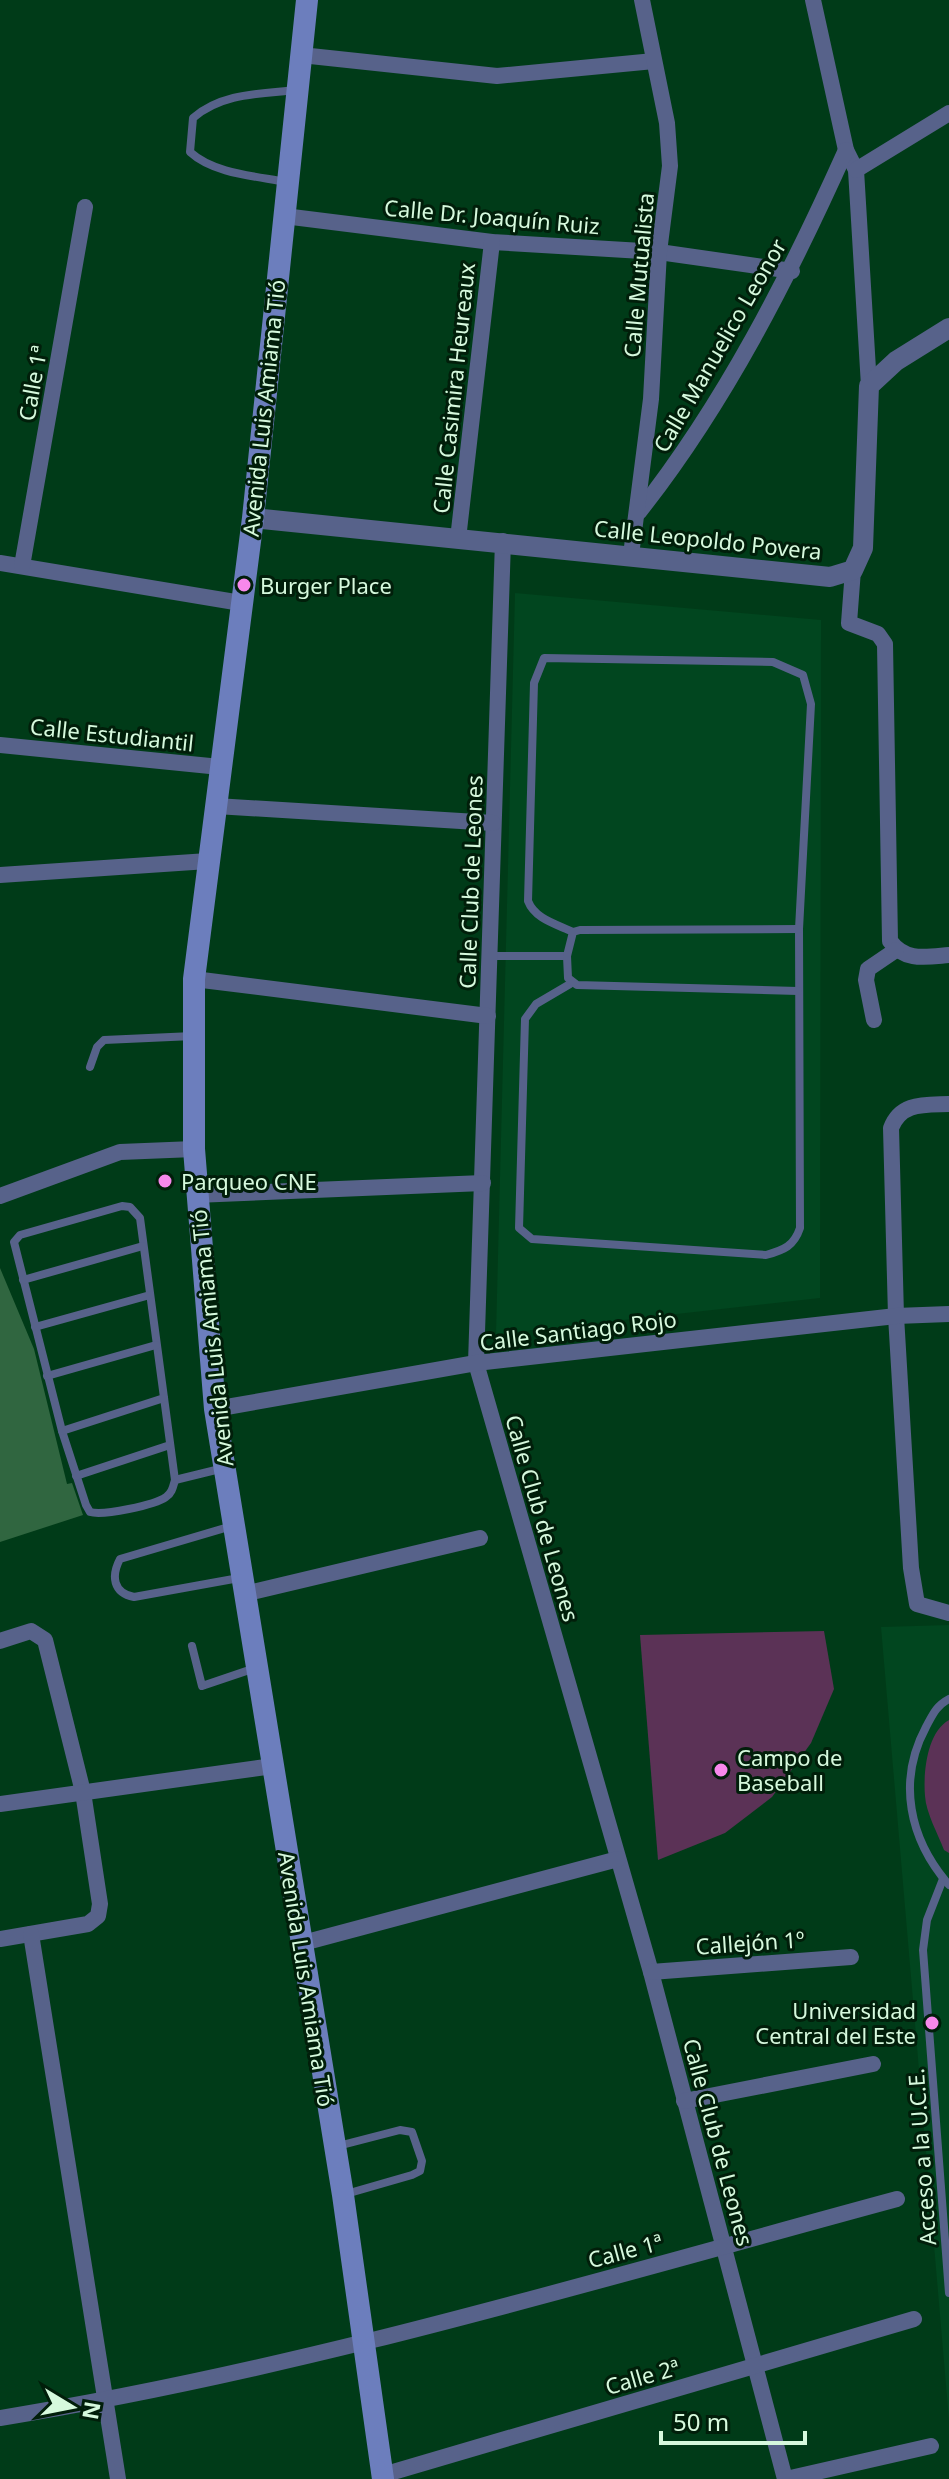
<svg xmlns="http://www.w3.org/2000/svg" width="949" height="2479" font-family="'Noto Sans',sans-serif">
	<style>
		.built { fill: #01461f }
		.grass { fill: #5b3256 }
		.building { fill: #306640 }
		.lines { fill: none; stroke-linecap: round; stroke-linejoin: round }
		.service { stroke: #57628a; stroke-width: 8 }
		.minor { stroke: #57628a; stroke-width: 16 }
		.tertiary { stroke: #57628a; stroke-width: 20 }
		.secondary { stroke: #6c7ebd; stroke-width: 22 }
		.poi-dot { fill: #f788eb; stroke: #011e0a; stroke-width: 3 }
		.labels { text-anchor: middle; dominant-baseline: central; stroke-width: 6; stroke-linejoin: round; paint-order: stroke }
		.street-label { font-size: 22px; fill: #d6f9dd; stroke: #011e0a }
		.poi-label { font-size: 22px; fill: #d6f9dd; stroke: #011e0a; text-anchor: start }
	</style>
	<rect width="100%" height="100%" fill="#003b18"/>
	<g class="built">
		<polygon points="515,593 821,620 820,1298 496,1334"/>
		<polygon points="949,1625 949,2420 881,1627"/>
	</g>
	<g class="grass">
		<polygon points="824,1631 834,1689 811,1743 772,1797 725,1833 658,1860 640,1635"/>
		<path d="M949 1720V1853L944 1850C938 1834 926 1813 925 1796 923 1773 927 1732 949 1720Z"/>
	</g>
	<polygon class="building" points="0,1268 34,1349 67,1484 72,1483 83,1515 0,1542"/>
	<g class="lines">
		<g class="service">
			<path d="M287 182C256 176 214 174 190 152L193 118C222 93 260 94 296 90"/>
			<polyline points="490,956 567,956"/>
			<path d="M570 984 536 1004 525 1019 519 1228 532 1239 766 1255C784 1250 794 1246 800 1228L799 929 811 704 803 675 773 662 544 658 534 683 528 901C535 919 556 924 573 932"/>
			<polyline points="798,991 577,985 568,978 567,956 573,932 580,930 799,929"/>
			<polyline points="90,1067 97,1047 104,1040 193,1036"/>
			<path d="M122 1206 130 1207 140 1218 175 1480C173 1487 172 1493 166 1497 155 1505 103 1516 90 1512L86 1505 62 1431 14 1242 20 1235Z"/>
			<polyline points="23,1280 143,1246"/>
			<polyline points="35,1327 150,1295"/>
			<polyline points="47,1376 156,1345"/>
			<polyline points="62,1431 164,1398"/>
			<polyline points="76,1476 170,1445"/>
			<polyline points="175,1480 224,1468"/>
			<path d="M232 1526 120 1559C111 1576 113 1593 134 1597L239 1578"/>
			<polyline points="192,1646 202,1686 255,1668"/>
			<path d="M949 1699C936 1706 933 1714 926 1727 897 1781 909 1839 949 1885"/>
			<polyline points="943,1879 927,1920 923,1950 949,2293"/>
			<polyline points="338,2146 400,2130 412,2132 422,2161 420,2171 412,2175 346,2194"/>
		</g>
		<g class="minor">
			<polyline points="813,0 846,150 856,170 869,386"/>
			<polyline points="301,55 497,76 654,61"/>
			<polyline points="856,170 949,113"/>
			<polyline points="284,216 492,242 659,252 792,271"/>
			<path d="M639 512C725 403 789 277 846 150"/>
			<polyline points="458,539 492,242"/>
			<polyline points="503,541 476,1363 651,1972 785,2479"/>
			<polyline points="631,555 651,399 659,252 670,166 667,123 642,0"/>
			<polyline points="0,563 241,603"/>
			<polyline points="22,566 85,207"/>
			<path d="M853 570 849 623 878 634 885 644 890 941C905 962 926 957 949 955"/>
			<polyline points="0,745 220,767"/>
			<polyline points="216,806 493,823"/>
			<polyline points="0,875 208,861"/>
			<polyline points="194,979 488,1016"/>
			<polyline points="874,1020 866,980 868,969 896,950"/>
			<path d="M949 1104C924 1105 901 1102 891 1128L896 1316 911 1568 917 1604 949 1613"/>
			<polyline points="195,1195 483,1183"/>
			<polyline points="0,1196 120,1152 194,1149"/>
			<polyline points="215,1409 476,1363 896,1316 949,1314"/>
			<polyline points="244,1594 480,1538"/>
			<polyline points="0,1641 31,1631 45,1640 83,1792 100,1904 98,1916 88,1924 0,1939"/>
			<polyline points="0,1804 273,1766"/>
			<polyline points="31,1934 118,2479"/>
			<polyline points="303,1943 618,1859"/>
			<polyline points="651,1972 851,1957"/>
			<polyline points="684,2101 873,2064"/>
			<path d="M0 2418C304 2369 601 2279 897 2199"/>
			<polyline points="383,2475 914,2319"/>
			<polyline points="786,2479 931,2446"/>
		</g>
		<polyline class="tertiary" points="253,518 830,577 853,570 863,548 869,386 896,361 949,328"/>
		<polyline class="secondary" points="307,0 253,518 194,979 194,1149 215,1409 343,2195 383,2479"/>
	</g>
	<g class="poi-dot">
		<circle cx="244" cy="585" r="8"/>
		<circle cx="165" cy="1181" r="8"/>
		<circle cx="721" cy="1770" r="8"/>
		<circle cx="932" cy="2023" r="8"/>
	</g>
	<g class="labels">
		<g class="street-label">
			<text transform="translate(492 216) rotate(5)">Calle Dr. Joaquín Ruiz</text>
			<text transform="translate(638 275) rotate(-85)">Calle Mutualista</text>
			<text transform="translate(719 345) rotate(-60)">Calle Manuelico Leonor</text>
			<text transform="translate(32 383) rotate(-80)">Calle 1ª</text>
			<text transform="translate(453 388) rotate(-84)">Calle Casimira Heureaux</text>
			<text transform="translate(263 408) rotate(-84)">Avenida Luis Amiama Tió</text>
			<text transform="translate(708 539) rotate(6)">Calle Leopoldo Povera</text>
			<text transform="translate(112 734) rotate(6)">Calle Estudiantil</text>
			<text transform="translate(470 882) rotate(-88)">Calle Club de Leones</text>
			<text transform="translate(578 1330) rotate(-7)">Calle Santiago Rojo</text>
			<text transform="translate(211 1338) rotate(-96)">Avenida Luis Amiama Tió</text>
			<text transform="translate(543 1518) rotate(74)">Calle Club de Leones</text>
			<text transform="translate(750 1942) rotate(-4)">Callejón 1º</text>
			<text transform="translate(307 1979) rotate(81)">Avenida Luis Amiama Tió</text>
			<text transform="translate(719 2142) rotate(75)">Calle Club de Leones</text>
			<text transform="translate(921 2157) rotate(-94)">Acceso a la U.C.E.</text>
			<text transform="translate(625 2250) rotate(-15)">Calle 1ª</text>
			<text transform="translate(642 2376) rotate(-16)">Calle 2ª</text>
		</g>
		<g class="poi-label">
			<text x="260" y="585">Burger Place</text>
			<text x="181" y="1181">Parqueo CNE</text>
			<text x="737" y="1757">Campo de<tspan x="737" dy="25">Baseball</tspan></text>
			<text x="916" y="2010" text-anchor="end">Universidad<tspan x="916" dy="25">Central del Este</tspan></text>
		</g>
	</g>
	<g transform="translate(72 2407) rotate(100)" stroke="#011e0a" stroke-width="6" paint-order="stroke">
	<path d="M0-6L14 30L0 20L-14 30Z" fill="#d6f9dd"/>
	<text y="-12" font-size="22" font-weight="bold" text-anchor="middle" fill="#d6f9dd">N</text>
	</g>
	<path d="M661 2431v12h144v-12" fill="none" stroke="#d6f9dd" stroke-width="4"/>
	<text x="673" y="2431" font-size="24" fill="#d6f9dd" stroke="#011e0a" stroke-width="6" paint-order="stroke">50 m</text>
</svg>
